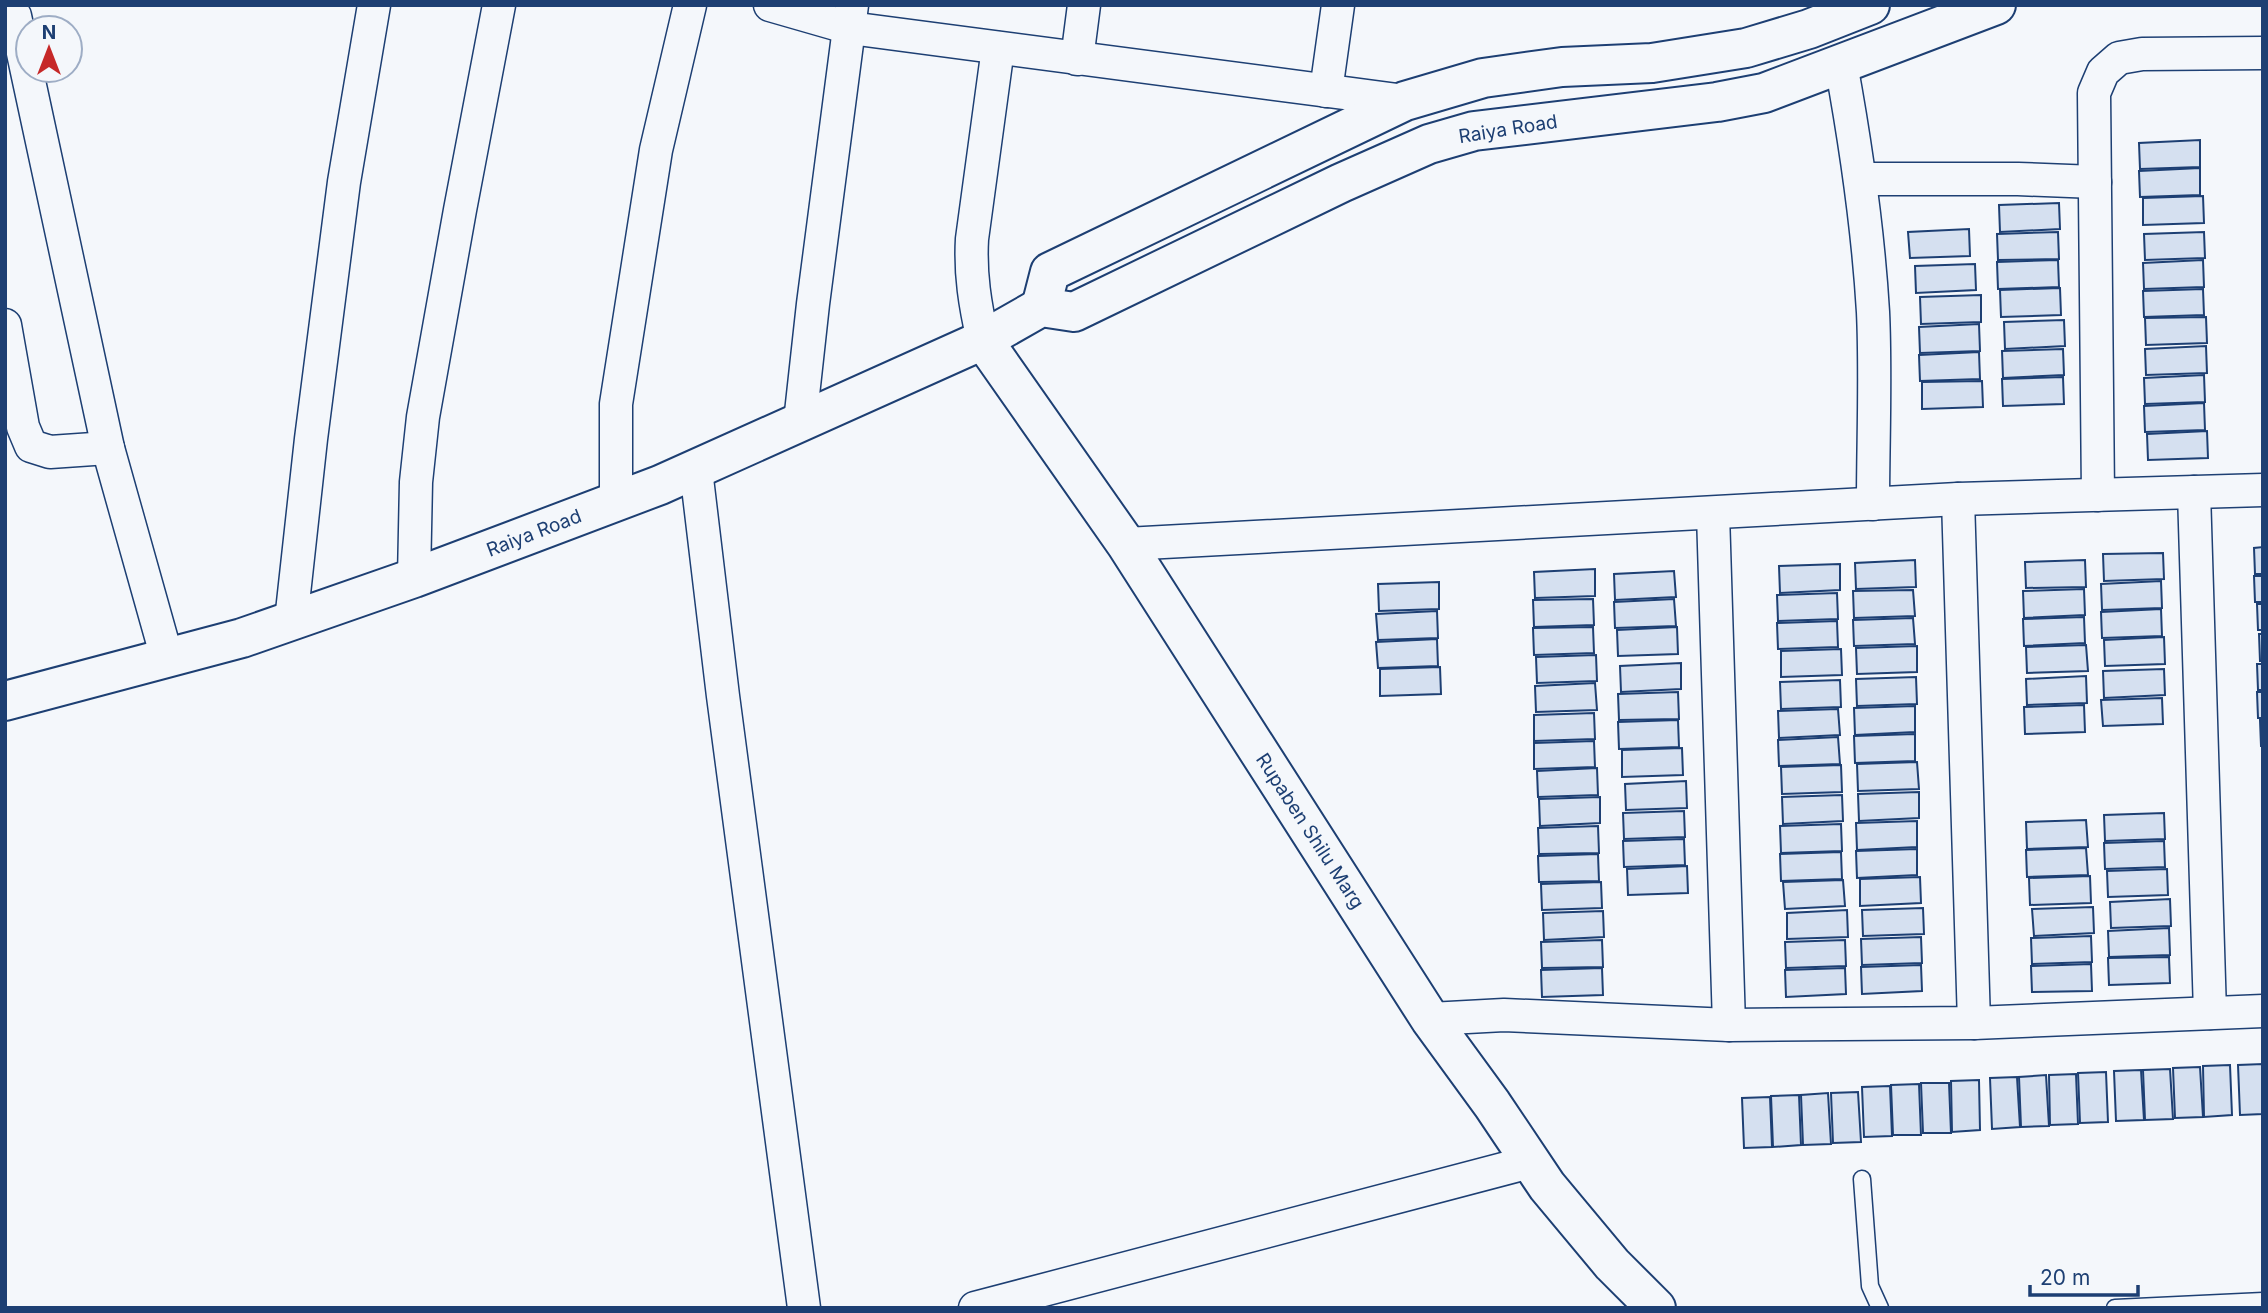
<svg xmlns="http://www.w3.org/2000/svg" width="2268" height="1313" font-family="Inter,sans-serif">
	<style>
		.building { fill: #d5e0f0; stroke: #1d3f73; stroke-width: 2 }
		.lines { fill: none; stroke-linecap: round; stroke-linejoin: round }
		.service-casing { stroke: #1d3f73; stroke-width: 19 }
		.minor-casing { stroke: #1d3f73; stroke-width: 35 }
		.tertiary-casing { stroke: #1d3f73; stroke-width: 42 }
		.service { stroke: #f4f7fb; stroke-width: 16 }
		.minor { stroke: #f4f7fb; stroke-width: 32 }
		.tertiary { stroke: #f4f7fb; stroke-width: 38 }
		.labels { text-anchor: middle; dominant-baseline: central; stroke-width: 5; stroke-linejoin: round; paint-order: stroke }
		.street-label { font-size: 19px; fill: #1d3f73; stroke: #f4f7fb }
	</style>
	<rect width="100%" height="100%" fill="#f4f7fb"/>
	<g class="building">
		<polygon points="2200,140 2200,167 2140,169 2139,143"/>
		<polygon points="2200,168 2200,195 2140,197 2139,171"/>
		<polygon points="2203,196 2204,223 2143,225 2143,198"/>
		<polygon points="2059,203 2060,229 2000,232 1999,205"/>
		<polygon points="1969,229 1970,256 1910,258 1908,232"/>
		<polygon points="2058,232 2059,259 1998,260 1997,234"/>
		<polygon points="2204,232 2205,258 2145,260 2144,234"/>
		<polygon points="2058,260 2059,287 1998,289 1997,262"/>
		<polygon points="2203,260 2204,287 2144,289 2143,263"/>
		<polygon points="1975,264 1976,290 1916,293 1915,266"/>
		<polygon points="2060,288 2061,315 2001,317 2000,290"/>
		<polygon points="2203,289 2204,315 2144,317 2143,291"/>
		<polygon points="1981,295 1981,322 1921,324 1920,297"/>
		<polygon points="2206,317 2207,343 2146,345 2145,318"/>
		<polygon points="2064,320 2065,346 2005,349 2004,322"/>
		<polygon points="1979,324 1980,351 1920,353 1919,327"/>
		<polygon points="2206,346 2207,373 2146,375 2145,349"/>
		<polygon points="2063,349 2064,375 2003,378 2002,351"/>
		<polygon points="1979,352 1980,379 1920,381 1919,355"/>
		<polygon points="2204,375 2205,402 2145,404 2144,378"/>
		<polygon points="2063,377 2064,404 2003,406 2002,379"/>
		<polygon points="1982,381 1983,407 1922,409 1922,382"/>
		<polygon points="2204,403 2205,430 2145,432 2144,406"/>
		<polygon points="2207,431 2208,458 2148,460 2147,434"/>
		<polygon points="2263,547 2263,574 2255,574 2254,548"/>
		<polygon points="2163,553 2164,579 2104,581 2103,554"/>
		<polygon points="1915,560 1916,587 1856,589 1855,563"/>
		<polygon points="2085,560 2086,587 2026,588 2025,562"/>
		<polygon points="1840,564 1840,590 1780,593 1779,566"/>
		<polygon points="1595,569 1595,596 1535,598 1534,572"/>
		<polygon points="1674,571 1676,597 1615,600 1614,574"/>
		<polygon points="2254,576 2263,576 2263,602 2255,602"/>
		<polygon points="2161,581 2162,608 2102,610 2101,584"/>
		<polygon points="1439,582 1439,609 1379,611 1378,584"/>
		<polygon points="2084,589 2085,615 2024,618 2023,591"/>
		<polygon points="1913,590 1915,616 1854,618 1853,591"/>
		<polygon points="1837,593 1838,619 1778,621 1777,595"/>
		<polygon points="1593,599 1594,625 1534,627 1533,600"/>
		<polygon points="1674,599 1676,626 1615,628 1614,602"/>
		<polygon points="2257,604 2263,604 2263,630 2258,630"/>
		<polygon points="2161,609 2162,636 2102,638 2101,612"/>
		<polygon points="1437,611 1438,638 1378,640 1376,614"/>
		<polygon points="2084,617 2085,643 2024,646 2023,619"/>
		<polygon points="1913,618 1915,644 1854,646 1853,620"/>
		<polygon points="1837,621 1838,647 1778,649 1777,623"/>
		<polygon points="1593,627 1594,653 1534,655 1533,628"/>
		<polygon points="1677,627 1678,654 1618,656 1617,630"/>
		<polygon points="2259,634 2263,634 2263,661 2260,661"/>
		<polygon points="2164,637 2165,664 2105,666 2104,640"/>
		<polygon points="1437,639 1438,666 1378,668 1376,642"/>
		<polygon points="2086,645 2088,671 2027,673 2026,647"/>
		<polygon points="1917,646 1917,672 1857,674 1856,648"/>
		<polygon points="1841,649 1842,675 1781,677 1781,651"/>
		<polygon points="1596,655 1597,681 1537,683 1536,657"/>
		<polygon points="1681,663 1681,689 1621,692 1620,666"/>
		<polygon points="2257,664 2263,664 2263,690 2258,690"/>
		<polygon points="1440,667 1441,694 1380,696 1380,669"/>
		<polygon points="2164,669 2165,695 2104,698 2103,671"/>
		<polygon points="2086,676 2087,703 2027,705 2026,679"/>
		<polygon points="1916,677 1917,704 1857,706 1856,679"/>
		<polygon points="1840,680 1841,707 1781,709 1780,682"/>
		<polygon points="1595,683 1597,710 1536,712 1535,686"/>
		<polygon points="1678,692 1679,719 1619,720 1618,694"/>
		<polygon points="2257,692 2263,692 2263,718 2258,718"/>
		<polygon points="2162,698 2163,724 2103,726 2101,700"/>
		<polygon points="2084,705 2085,732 2025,734 2024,707"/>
		<polygon points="1915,706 1915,732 1855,735 1854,708"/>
		<polygon points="1838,709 1840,735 1779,738 1778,711"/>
		<polygon points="1594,713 1595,739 1534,741 1534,715"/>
		<polygon points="1678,720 1679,747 1619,749 1618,722"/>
		<polygon points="2260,720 2263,720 2263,746 2261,746"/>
		<polygon points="1915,734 1915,761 1855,763 1854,736"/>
		<polygon points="1838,737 1840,764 1779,766 1778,740"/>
		<polygon points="1594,741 1595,767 1534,769 1534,743"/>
		<polygon points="1682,748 1683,775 1622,777 1622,750"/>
		<polygon points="1917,762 1919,789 1858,791 1857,764"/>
		<polygon points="1841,765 1842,792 1782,794 1781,767"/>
		<polygon points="1597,768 1598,795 1538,797 1537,771"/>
		<polygon points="1686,781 1687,808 1626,810 1625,784"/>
		<polygon points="1919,792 1919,818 1859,821 1858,794"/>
		<polygon points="1842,795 1843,821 1783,824 1782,797"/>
		<polygon points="1600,797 1600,823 1540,826 1539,799"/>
		<polygon points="1684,811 1685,837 1624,839 1623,813"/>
		<polygon points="2164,813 2165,839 2105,841 2104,815"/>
		<polygon points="2086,820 2088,847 2027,849 2026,822"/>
		<polygon points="1917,821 1917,847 1857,850 1856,823"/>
		<polygon points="1841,824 1842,851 1781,853 1780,826"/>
		<polygon points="1598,826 1599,853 1539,854 1538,828"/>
		<polygon points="1684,839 1685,865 1624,867 1623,841"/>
		<polygon points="2164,841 2165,867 2105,869 2104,843"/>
		<polygon points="2086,848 2088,875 2027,877 2026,850"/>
		<polygon points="1917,849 1917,875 1857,878 1856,851"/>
		<polygon points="1841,852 1842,879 1781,881 1780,854"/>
		<polygon points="1598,854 1599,881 1539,882 1538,856"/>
		<polygon points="1687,866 1688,893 1628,895 1627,869"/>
		<polygon points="2167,869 2168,895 2108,897 2107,871"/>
		<polygon points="2090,876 2091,903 2030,905 2029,878"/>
		<polygon points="1920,877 1921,903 1860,906 1860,879"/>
		<polygon points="1843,880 1845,906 1785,909 1783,882"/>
		<polygon points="1601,882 1602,908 1542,910 1541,884"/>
		<polygon points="2170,899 2171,926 2111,928 2110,902"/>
		<polygon points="2093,907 2094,933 2034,936 2032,909"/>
		<polygon points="1923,908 1924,934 1863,936 1862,910"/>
		<polygon points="1847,910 1848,937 1787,939 1787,913"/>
		<polygon points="1603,911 1604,937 1544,940 1543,913"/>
		<polygon points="2169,928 2170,955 2109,957 2108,931"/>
		<polygon points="2091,936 2092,962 2032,964 2031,938"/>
		<polygon points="1921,937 1922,963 1862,965 1861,939"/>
		<polygon points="1602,940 1603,967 1542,968 1541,942"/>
		<polygon points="1845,940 1846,966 1786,968 1785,942"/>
		<polygon points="2169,957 2170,983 2109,985 2108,958"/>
		<polygon points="2091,964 2092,991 2032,992 2031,966"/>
		<polygon points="1921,965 1922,991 1862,994 1861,967"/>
		<polygon points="1602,968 1603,995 1542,997 1541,970"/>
		<polygon points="1845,968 1846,994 1786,997 1785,970"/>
		<polygon points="2263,1064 2263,1114 2240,1115 2238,1065"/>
		<polygon points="2230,1065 2232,1115 2204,1117 2203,1066"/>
		<polygon points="2200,1067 2203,1117 2175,1118 2173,1068"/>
		<polygon points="2170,1069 2173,1119 2145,1120 2143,1070"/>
		<polygon points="2141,1070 2144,1120 2116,1121 2114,1071"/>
		<polygon points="2106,1072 2108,1122 2080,1123 2078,1073"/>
		<polygon points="2076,1074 2078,1124 2050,1125 2049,1075"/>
		<polygon points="2046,1075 2049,1126 2021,1127 2019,1077"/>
		<polygon points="2017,1077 2020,1127 1992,1129 1990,1078"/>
		<polygon points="1979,1080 1980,1130 1952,1132 1951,1081"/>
		<polygon points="1921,1083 1949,1083 1951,1133 1923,1133"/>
		<polygon points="1919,1084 1921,1135 1893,1135 1891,1085"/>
		<polygon points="1890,1086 1892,1136 1864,1137 1862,1087"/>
		<polygon points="1858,1092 1861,1142 1833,1143 1831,1093"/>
		<polygon points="1828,1093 1831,1144 1803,1145 1801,1095"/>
		<polygon points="1799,1095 1801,1145 1773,1147 1771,1096"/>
		<polygon points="1770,1097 1772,1147 1744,1148 1742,1098"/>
	</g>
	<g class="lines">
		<g class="service-casing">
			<g id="service">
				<polyline points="1862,1179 1870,1286 1880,1308"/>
				<polyline points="2115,1308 2263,1301"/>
			</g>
		</g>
		<g class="minor-casing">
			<g id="minor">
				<polyline points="770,5 850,28 1405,101"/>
				<polyline points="15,16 108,448 167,658"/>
				<polyline points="1077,59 1084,5"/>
				<path d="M1841 64C1856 146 1868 228 1873 312 1876 376 1873 441 1873 504"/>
				<polyline points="1326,91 1338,5"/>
				<polyline points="1860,179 2018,179 2095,182"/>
				<polyline points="5,325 23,427 31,446 50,452 108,448"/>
				<path d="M983 340C975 305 970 274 972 239L998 48"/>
				<polyline points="800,422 813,304 852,5"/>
				<polyline points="696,470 723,696 804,1308"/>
				<polyline points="2194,492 2210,1013"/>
				<polyline points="2098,495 2094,93 2103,72 2119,58 2142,54 2263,53"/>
				<polyline points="1958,499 1974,1023"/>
				<polyline points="616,502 616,404 656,150 690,5"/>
				<polyline points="1713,514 1729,1025"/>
				<polyline points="1126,544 1958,499 2263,490"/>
				<polyline points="414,578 416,482 423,417 460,210 499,5"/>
				<polyline points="291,621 311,439 344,182 374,5"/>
				<polyline points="1430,1019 1504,1015 1729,1025 1974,1023 2263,1011"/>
				<polyline points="975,1308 1530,1162"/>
			</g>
		</g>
		<g class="tertiary-casing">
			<g id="tertiary">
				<polyline points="1041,307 1050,272 1405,101 1483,78 1562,67 1652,63 1746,48 1809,29 1870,5"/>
				<polyline points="983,340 1126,544 1430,1019 1492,1104 1547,1186 1612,1264 1656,1308"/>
				<polyline points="5,701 242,638 414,578 660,485 983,340 1041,307 1074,312 1341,183 1429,144 1474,131 1717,102 1764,93 1996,5"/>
			</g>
		</g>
		<use href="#service" class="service"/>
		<use href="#minor" class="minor"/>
		<use href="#tertiary" class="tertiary"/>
	</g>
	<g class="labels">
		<g class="street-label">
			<text transform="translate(1508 129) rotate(-9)">Raiya Road</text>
			<text transform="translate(534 533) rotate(-21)">Raiya Road</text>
			<text transform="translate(1310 831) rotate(57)">Rupaben Shilu Marg</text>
		</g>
	</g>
	<rect width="2268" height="1313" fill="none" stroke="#1d3f73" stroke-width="14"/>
	<g transform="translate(49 49)"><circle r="33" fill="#f4f7fb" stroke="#9eadc5" stroke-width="2"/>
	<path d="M0-5L12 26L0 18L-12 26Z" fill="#c62828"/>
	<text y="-10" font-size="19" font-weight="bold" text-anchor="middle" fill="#1d3f73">N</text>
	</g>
	<path d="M2030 1285v10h108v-10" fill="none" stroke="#1d3f73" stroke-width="3.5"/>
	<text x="2040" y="1285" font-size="21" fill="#1d3f73" stroke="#f4f7fb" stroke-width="5" paint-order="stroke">20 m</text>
</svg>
